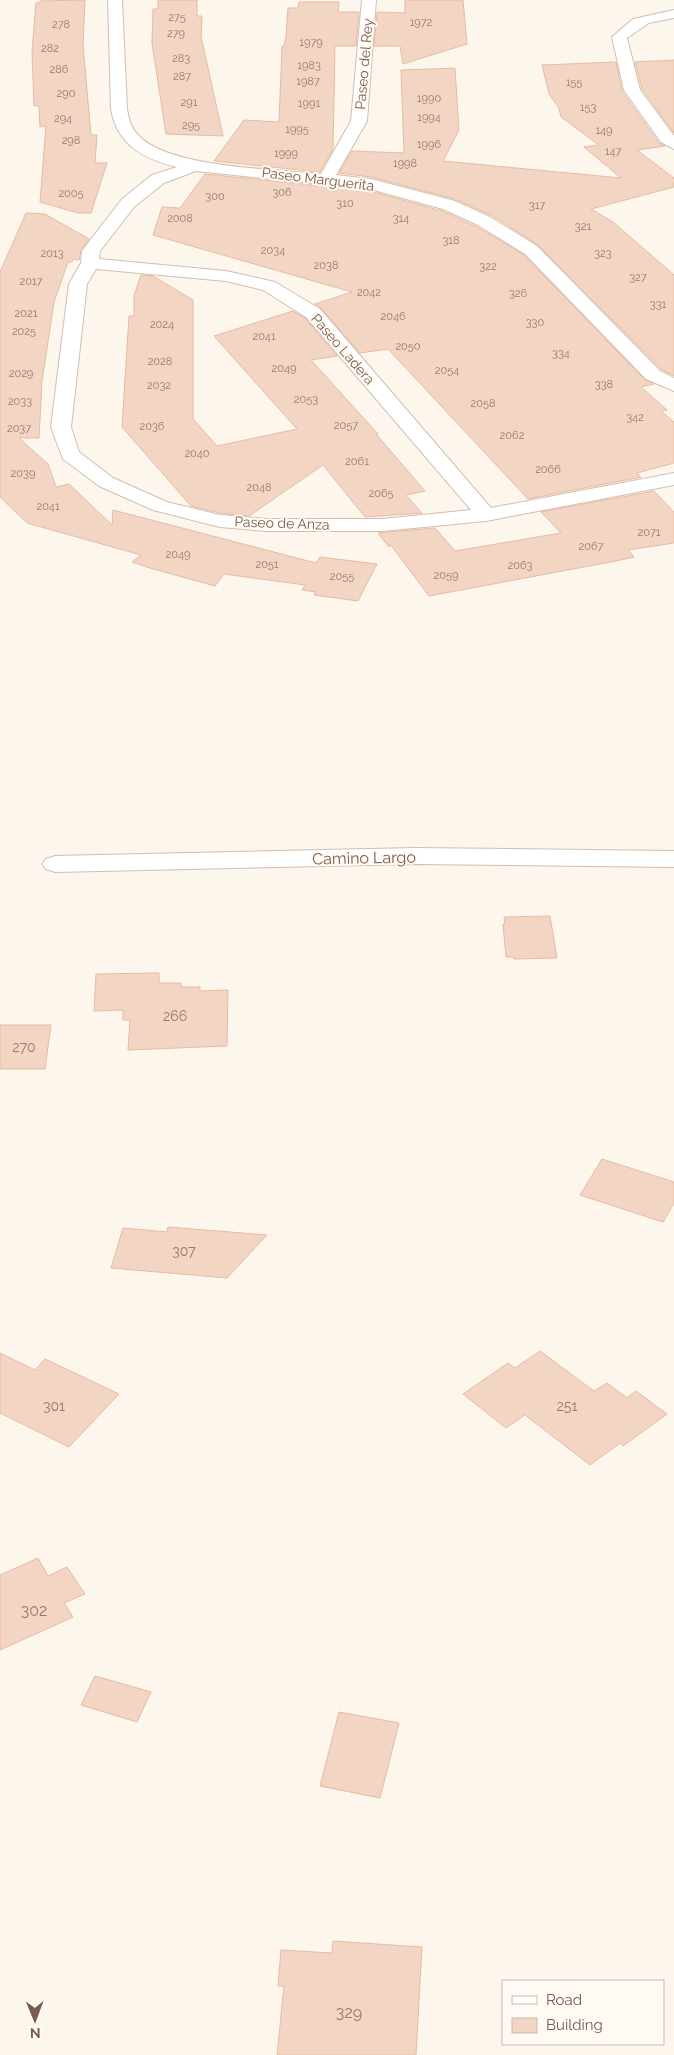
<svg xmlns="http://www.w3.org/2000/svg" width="674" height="2055" font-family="Raleway,sans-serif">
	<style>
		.building { fill: #f3d5c3; stroke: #e6bba3 }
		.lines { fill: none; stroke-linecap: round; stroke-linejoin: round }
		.minor-casing { stroke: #d1beb0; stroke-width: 2 }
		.minor { fill: #fff; fill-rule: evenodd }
		.labels { text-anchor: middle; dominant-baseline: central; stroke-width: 4; stroke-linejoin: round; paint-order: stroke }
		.far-number-label { font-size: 11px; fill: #987a6a }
		.far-street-label { font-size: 14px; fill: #7a5c4d; stroke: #fffaf3 }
		.number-label { font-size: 14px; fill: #987a6a }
		.street-label { font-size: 16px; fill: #7a5c4d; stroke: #fffaf3 }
		.near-number-label { font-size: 16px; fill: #987a6a }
	</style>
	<rect width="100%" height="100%" fill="#fdf6ec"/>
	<g class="building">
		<polygon points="85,0 83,45 91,135 97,135 95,163 107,163 91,213 78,213 40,202 46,126 40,127 39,106 34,106 32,51 36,3 40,3 40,1"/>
		<polygon points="158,0 197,0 197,16 202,16 201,36 223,136 166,134 152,43 153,9 158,9"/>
		<polygon points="405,0 463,0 467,44 403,64 400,46 374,46 377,12 405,13"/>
		<polygon points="299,2 339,2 338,12 359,12 356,46 335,46 333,149 320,172 214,161 244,120 279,122 282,46 284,46 286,37 288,8 298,8"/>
		<polygon points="674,60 674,133 642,89 635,62"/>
		<polygon points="616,62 622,91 659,143 665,146 637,150 674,178 674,187 591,209 613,222 674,275 674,376 661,369 538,245 491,215 455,199 371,177 339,173 352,151 404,153 401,70 455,68 459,130 443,161 621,178 584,147 599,145 561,117 559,108 549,94 542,65"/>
		<polygon points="205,174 370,191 442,211 477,227 524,255 645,380 654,384 641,387 667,410 661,411 674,422 674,463 637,473 641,477 528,499 388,349 360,353 321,308 315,304 352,292 153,235 162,207 180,208"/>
		<polygon points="26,213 45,214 89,239 81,250 79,260 73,259 72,262 68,262 54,302 42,381 39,438 19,438 48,464 56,487 69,484 112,525 113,510 316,563 320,557 377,564 358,601 314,595 316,592 302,590 305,585 224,574 215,586 150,568 132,562 141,555 27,523 0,497 0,272"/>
		<polygon points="141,275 153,276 193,300 193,419 217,446 297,429 214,336 293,311 305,318 337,356 311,360 378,434 376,434 425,491 406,495 422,513 365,517 323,465 249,516 220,513 191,506 122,427 129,316 134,316 134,296"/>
		<polygon points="654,491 674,512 674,543 628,550 634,557 616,561 429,596 390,544 389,547 378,533 435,528 455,551 561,533 541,512"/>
		<polygon points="550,916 557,958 514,959 514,957 506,957 503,924 505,924 504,917"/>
		<polygon points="159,973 159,983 181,983 181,987 200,987 200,991 228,990 227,1046 128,1050 130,1020 123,1020 123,1010 94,1011 96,974"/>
		<polygon points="0,1025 51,1025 45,1069 0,1069"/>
		<polygon points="602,1159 674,1182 674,1203 663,1222 580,1195"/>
		<polygon points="168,1227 267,1235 227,1278 111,1268 123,1228 167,1232"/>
		<polygon points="540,1351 594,1391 607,1383 627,1398 636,1391 667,1414 623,1446 620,1443 590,1465 525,1415 506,1428 463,1394 508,1363 515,1368"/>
		<polygon points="0,1353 35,1370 45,1359 119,1394 69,1447 0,1413"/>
		<polygon points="38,1558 48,1576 67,1567 85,1594 64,1603 73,1617 0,1650 0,1575"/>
		<polygon points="95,1676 151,1692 137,1722 81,1705"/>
		<polygon points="339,1712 399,1723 380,1798 320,1786"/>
		<polygon points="333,1941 422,1947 416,2055 277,2055 284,1986 278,1986 281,1950 332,1953"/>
	</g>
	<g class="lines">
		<g class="minor-casing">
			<g id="minor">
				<path d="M108 0H122L127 109C129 120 131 128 139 136 170 168 275 169 321 174L351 121 362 0H376L367 121 336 175 371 179 455 201 490 217 537 246 660 371 674 378V391L646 379 525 254 478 225 443 209 370 189 196 171 164 183 134 207 100 251 99 259 226 271 275 282 320 309 491 508 674 473V485L486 521 382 531H267L220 527 153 510 99 486 63 459 51 427 69 284 81 263 82 251 122 199 152 175 177 167C144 159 117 145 111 109ZM96 269 226 281 263 290 306 317 471 510 382 519H267L220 515 167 502 113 478 79 452 71 427 87 284Z"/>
				<polygon points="674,10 674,18 649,23 627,38 640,90 674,136 674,149 661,142 624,90 612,37 633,19"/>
				<polygon points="415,848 674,851 674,867 415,864 55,872 46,869 42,864 46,859 55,856"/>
			</g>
		</g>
		<use href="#minor" class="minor"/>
	</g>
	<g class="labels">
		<g class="far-number-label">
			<text x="177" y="17">275</text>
			<text x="421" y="22">1972</text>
			<text x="61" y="24">278</text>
			<text x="176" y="33">279</text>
			<text x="311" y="42">1979</text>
			<text x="50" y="48">282</text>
			<text x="181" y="58">283</text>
			<text x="309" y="65">1983</text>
			<text x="59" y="69">286</text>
			<text x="182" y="76">287</text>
			<text x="308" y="81">1987</text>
			<text x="574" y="82">155</text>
			<text x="66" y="93">290</text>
			<text x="429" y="98">1990</text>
			<text x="189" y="102">291</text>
			<text x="309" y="103">1991</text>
			<text x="588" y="107">153</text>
			<text x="429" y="117">1994</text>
			<text x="63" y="118">294</text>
			<text x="191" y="125">295</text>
			<text x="297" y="129">1995</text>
			<text x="604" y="130">149</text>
			<text x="71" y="140">298</text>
			<text x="429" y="144">1996</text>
			<text x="613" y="151">147</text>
			<text x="286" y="153">1999</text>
			<text x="405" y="163">1998</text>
			<text x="282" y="192">306</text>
			<text x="71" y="193">2005</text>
			<text x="215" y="196">300</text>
			<text x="345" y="203">310</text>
			<text x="537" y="205">317</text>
			<text x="180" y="218">2008</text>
			<text x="401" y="218">314</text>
			<text x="583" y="226">321</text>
			<text x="451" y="240">318</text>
			<text x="273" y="250">2034</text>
			<text x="52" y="253">2013</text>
			<text x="603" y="253">323</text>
			<text x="326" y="265">2038</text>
			<text x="488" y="266">322</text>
			<text x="638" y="277">327</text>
			<text x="31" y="281">2017</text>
			<text x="369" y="292">2042</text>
			<text x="518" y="293">326</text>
			<text x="658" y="304">331</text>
			<text x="26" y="313">2021</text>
			<text x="393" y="316">2046</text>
			<text x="535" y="322">330</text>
			<text x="162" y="324">2024</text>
			<text x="24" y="331">2025</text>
			<text x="264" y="336">2041</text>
			<text x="408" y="346">2050</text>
			<text x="561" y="353">334</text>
			<text x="160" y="361">2028</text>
			<text x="284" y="368">2049</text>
			<text x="447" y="370">2054</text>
			<text x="21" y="373">2029</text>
			<text x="604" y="384">338</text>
			<text x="159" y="385">2032</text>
			<text x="306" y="399">2053</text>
			<text x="20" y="401">2033</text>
			<text x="483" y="403">2058</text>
			<text x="635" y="417">342</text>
			<text x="346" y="425">2057</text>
			<text x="152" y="426">2036</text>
			<text x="19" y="428">2037</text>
			<text x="512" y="435">2062</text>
			<text x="197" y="453">2040</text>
			<text x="357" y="461">2061</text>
			<text x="548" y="469">2066</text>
			<text x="23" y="473">2039</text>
			<text x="259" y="487">2048</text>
			<text x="381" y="493">2065</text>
			<text x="48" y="506">2041</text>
			<text x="649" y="532">2071</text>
			<text x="591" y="546">2067</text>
			<text x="178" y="554">2049</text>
			<text x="267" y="564">2051</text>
			<text x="520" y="565">2063</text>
			<text x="446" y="575">2059</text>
			<text x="342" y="576">2055</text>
		</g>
		<g class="far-street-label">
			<text transform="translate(364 64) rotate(-85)">Paseo del Rey</text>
			<text transform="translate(318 179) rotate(7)">Paseo Marguerita</text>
			<text transform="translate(343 349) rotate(49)">Paseo Ladera</text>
			<text transform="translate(282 523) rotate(2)">Paseo de Anza</text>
		</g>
		<g class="number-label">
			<text x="175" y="1016">266</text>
			<text x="24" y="1047">270</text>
			<text x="184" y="1251">307</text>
			<text x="54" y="1406">301</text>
			<text x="567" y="1406">251</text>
		</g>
		<g class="street-label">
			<text transform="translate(364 858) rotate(-1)">Camino Largo</text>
		</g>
		<g class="near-number-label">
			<text x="34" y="1610">302</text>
			<text x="349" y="2012">329</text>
		</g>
	</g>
	<rect x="502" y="1980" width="162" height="65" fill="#fffaf3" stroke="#cabbb1"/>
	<rect x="512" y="1996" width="25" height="8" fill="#ffffff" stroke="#cabbb1"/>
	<text x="546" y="2005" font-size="15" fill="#7a5c4d">Road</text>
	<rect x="512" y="2018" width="25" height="15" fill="#f3d5c3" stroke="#cabbb1"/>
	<text x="546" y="2030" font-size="15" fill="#7a5c4d">Building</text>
	<g transform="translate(35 2020) rotate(179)" stroke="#fffaf3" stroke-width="4" paint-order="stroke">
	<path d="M0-4L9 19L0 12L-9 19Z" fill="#7a5c4d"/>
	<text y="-8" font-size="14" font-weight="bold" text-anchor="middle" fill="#7a5c4d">N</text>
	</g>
</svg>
